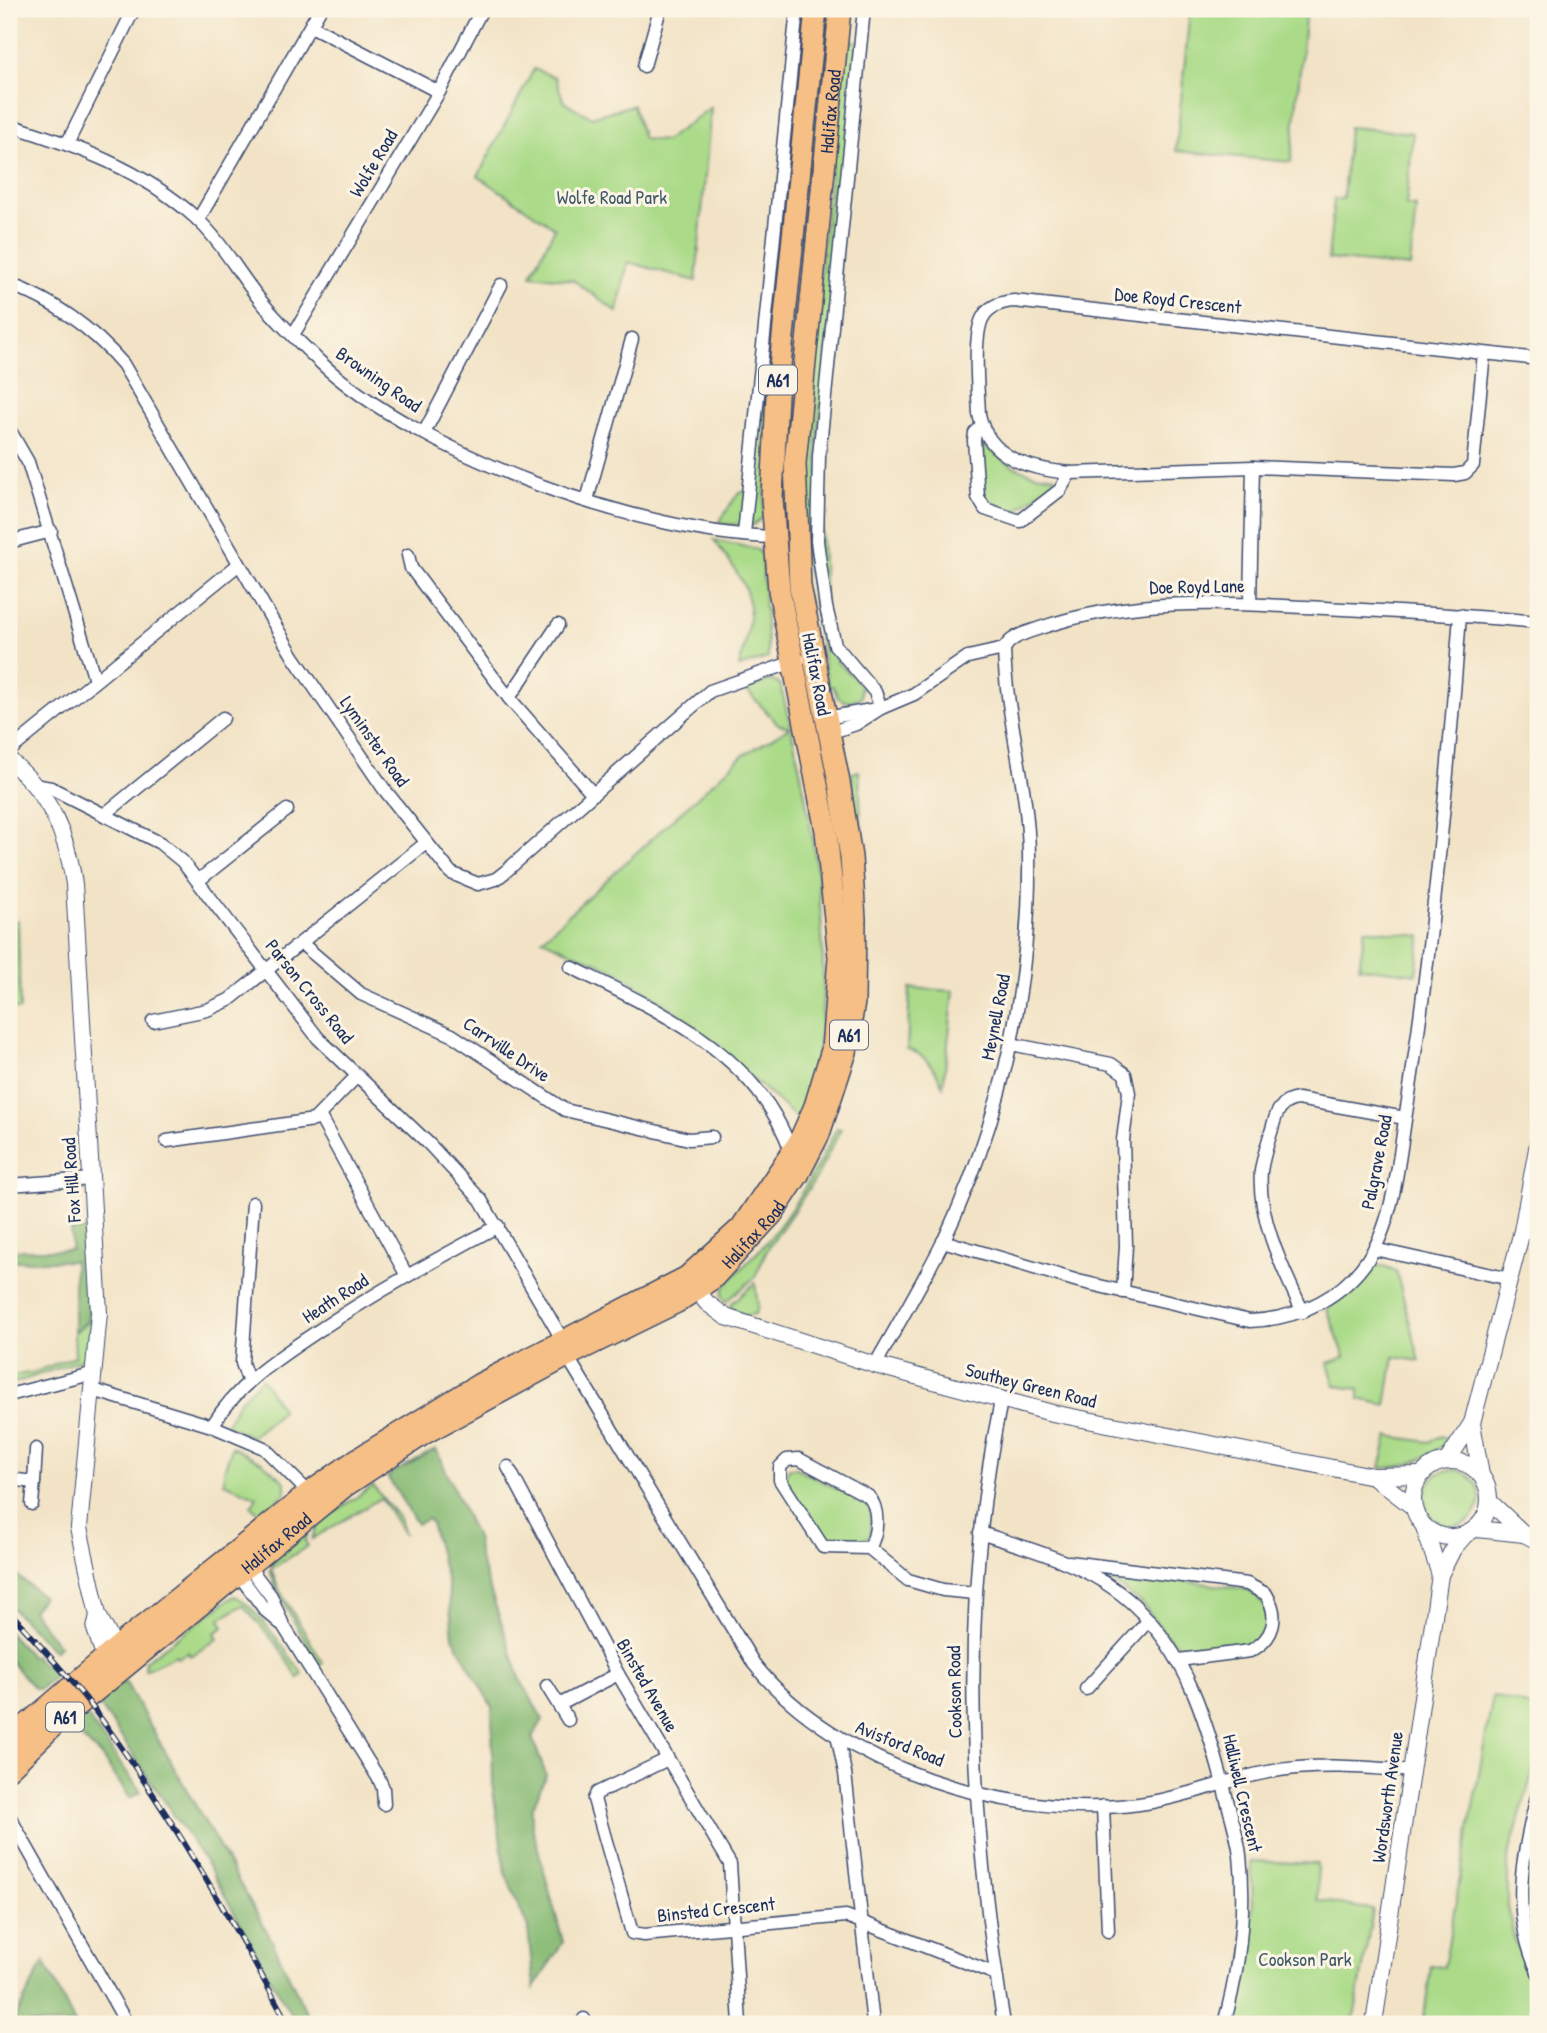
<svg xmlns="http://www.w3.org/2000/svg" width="1547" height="2033" font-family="'Patrick Hand',sans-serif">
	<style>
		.green { fill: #abdb89; stroke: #638574; stroke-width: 2 }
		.forest { fill: #88bb75; stroke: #52756a; stroke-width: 2 }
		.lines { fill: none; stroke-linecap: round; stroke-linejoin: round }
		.minor-casing { stroke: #3b4a6e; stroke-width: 15 }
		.tertiary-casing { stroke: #3b4a6e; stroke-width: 18 }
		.trunk-casing { stroke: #3b4a6e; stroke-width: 24 }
		.minor { stroke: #fff; stroke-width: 12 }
		.tertiary { stroke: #fff; stroke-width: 16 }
		.trunk { stroke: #f5bf86; stroke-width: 21 }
		.rail-casing { stroke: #1b2f5e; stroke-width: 6 }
		.rail { stroke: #fcf5e5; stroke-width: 3.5; stroke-dasharray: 10; stroke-linecap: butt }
		.labels { text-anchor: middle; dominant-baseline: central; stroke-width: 6; stroke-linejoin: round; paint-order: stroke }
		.shield { fill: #fcf5e5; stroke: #5e6a86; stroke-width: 2 }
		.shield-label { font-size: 18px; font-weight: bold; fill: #1b2f5e }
		.street-label { font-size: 19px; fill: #1b2f5e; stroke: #fcf5e5 }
		.park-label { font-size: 19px; fill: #3f5a69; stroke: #fcf5e5 }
	</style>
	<rect width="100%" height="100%" fill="#fcf5e5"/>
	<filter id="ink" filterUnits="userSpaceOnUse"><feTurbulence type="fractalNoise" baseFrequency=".0143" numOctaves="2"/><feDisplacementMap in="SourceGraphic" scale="14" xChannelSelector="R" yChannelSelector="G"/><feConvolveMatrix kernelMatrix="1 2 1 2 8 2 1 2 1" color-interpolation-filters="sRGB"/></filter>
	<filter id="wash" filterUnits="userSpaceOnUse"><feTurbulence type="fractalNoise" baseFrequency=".00686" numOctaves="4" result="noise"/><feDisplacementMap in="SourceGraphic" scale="28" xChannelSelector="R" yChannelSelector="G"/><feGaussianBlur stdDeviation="1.57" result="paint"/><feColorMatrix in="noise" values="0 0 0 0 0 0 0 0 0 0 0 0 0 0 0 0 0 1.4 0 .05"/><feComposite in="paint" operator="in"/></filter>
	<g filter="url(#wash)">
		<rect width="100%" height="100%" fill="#f2e3c6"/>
		<g class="green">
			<polygon points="1190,9 1306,9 1291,162 1176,151"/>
			<polygon points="828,27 788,516 783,522 779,463 818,59"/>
			<polygon points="800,31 803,52 763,517 753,525 718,524 739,492 753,492"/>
			<polygon points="848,40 859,42 817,445 826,621 837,662 867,689 860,688 861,697 847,702 838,698 833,686 828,687 801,528 807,405 842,58"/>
			<polygon points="534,69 555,77 564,102 591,117 633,105 643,139 665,141 711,107 696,281 628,262 617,312 573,280 531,275 555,228 478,176"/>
			<polygon points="1349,127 1413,133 1406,206 1416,207 1410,267 1328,259 1334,199 1343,199"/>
			<path d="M983 443C1004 463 1025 476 1054 476L1055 481 1013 513 985 499Z"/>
			<path d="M714 540 756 549 762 555 768 658 739 667C756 599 755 596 714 540Z"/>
			<path d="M770 680 780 684C810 799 834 934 818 1053 815 1075 805 1098 798 1119L671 1008 616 971 542 939 742 756 790 727 778 724 745 689Z"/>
			<polygon points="859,771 862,850 857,851 852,773"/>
			<polygon points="18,920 20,1009 9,1010 9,926"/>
			<polygon points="1365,929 1421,936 1416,974 1359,967"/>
			<path d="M910 988 954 991 943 1086C936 1069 925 1054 907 1049Z"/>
			<path d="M837 1128 841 1129 816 1178 767 1250 755 1277 726 1302 722 1295 724 1287C737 1272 752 1259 765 1244 795 1209 817 1169 837 1128Z"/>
			<polygon points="1375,1266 1384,1266 1396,1271 1420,1361 1394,1357 1386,1405 1359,1399 1359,1389 1335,1386 1328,1363 1345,1357 1327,1309"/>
			<polygon points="755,1283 758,1306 755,1314 746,1316 731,1308 731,1304"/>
			<polygon points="92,1289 89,1357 15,1383 12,1376 35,1372 75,1356 74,1333 87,1321"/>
			<polygon points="262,1378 282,1411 251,1437 226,1425 239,1401"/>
			<path d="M1388 1436 1429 1442 1441 1436 1451 1440C1428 1457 1409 1468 1380 1468Z"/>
			<polygon points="232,1447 262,1462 285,1482 285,1494 259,1513 251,1506 257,1497 224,1483 224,1471"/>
			<polygon points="789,1468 797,1468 865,1503 870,1510 871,1535 856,1544 827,1545 784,1479"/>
			<circle cx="1452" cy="1498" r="28"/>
			<polygon points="373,1486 399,1518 404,1535 381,1498 312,1539 318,1523"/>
			<polygon points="308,1533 305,1541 308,1546 271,1569 280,1591 323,1663 319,1666 276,1589 270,1570 274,1561"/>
			<path d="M1097 1569 1244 1589C1267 1598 1280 1626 1255 1642 1243 1649 1187 1651 1176 1643 1163 1635 1154 1618 1144 1606 1131 1593 1111 1583 1095 1572Z"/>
			<path d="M234 1596C250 1599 292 1659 303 1675L298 1678 278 1646 243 1605 220 1619 224 1627 215 1633 218 1639 191 1656 188 1652 178 1658 176 1655 145 1670V1661Z"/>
			<polygon points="1493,1696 1538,1708 1538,1753 1508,1858 1508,1907 1514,1938 1538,1992 1538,2024 1423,2024 1431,1966 1444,1967"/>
			<path d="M1534 1829C1541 1848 1535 1913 1529 1934L1527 1878Z"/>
			<polygon points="1251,1861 1317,1864 1318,1900 1373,1910 1353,2024 1234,2024 1253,1904"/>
		</g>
		<g class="forest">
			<polygon points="71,1230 87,1230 92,1289 87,1321 74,1333 74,1261 9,1261 9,1250 71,1250"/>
			<polygon points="436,1449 476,1538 479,1557 521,1681 543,1720 532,1737 546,1775 532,1809 532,1826 563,1942 534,1988 528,1928 506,1875 493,1791 492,1707 453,1637 448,1585 431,1523 428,1519 417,1524 387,1476"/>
			<polygon points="9,1569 43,1597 32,1610 59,1646 54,1651 9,1605"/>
			<polygon points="9,1633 31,1657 34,1655 43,1665 47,1662 57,1674 40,1689 34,1688 9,1660"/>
			<polygon points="114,1683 126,1683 269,1935 312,2024 296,2024 210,1869 95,1698"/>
			<polygon points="84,1712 141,1792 130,1798 100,1755 68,1725"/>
			<polygon points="44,1961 75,2024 12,2024"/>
		</g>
	</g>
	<g filter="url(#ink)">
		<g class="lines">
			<g class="minor-casing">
				<g id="minor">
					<polyline points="864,9 819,456 817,541 826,607 835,645 875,692 881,708"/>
					<polyline points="311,26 439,92"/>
					<polyline points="644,66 660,9"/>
					<path d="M9 125C77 146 143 170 196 218 223 243 241 278 265 306 282 326 301 344 320 362 418 454 644 536 778 537"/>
					<polyline points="67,144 134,9"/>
					<polyline points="198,220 320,9"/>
					<path d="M9 284C54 301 91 327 123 364L293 656 384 789 451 873 478 884 496 879 505 872 710 691 799 660"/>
					<polyline points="293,335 439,92 482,9"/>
					<path d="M1484 353 1473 465 1465 473 1454 475 1253 467 1070 473C1030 469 988 459 979 414 978 391 973 339 982 319 988 306 1001 302 1014 301L1484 353 1538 359"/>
					<polyline points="982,426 975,433 974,440 978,497 985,509 1020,521 1060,490 1070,473"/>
					<polyline points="9,429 28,462 95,680"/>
					<polyline points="424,433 501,285"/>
					<polyline points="587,500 632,339"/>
					<polyline points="744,534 797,9"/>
					<polyline points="9,542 51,531"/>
					<polyline points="408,555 411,568 509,698 593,794"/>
					<polyline points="1250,604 1253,467"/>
					<path d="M1004 649C1011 636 1026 633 1040 628 1132 596 1229 603 1325 608 1396 612 1467 615 1538 622"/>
					<polyline points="509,698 558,625"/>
					<polyline points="826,718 877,709"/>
					<polyline points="829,733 856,724 881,708 914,694 968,657 1004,649"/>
					<polyline points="9,751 238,565"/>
					<polyline points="34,785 51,788 160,843 182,861 318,1038 429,1144 481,1200 562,1339"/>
					<polyline points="104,815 223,718"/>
					<polyline points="199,880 287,810"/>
					<polyline points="301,943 361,994 452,1035 565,1110 689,1139 712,1137"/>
					<path d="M571 967C659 1011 759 1053 792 1154"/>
					<polyline points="153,1021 207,1010 229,1000 426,843"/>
					<polyline points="1011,1044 1111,1064 1125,1074 1129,1093 1123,1140 1126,1246 1123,1292"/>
					<polyline points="320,1117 407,1276"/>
					<polyline points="167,1141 314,1120 357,1076"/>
					<polyline points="9,1185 92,1179"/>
					<path d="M943 1241 1078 1281 1250 1321C1300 1319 1347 1296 1373 1251 1396 1212 1400 1146 1408 1101 1433 940 1448 778 1460 615"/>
					<polyline points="1374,1249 1510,1279"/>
					<path d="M1303 1312C1284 1271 1257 1218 1261 1171 1263 1157 1268 1142 1272 1129 1276 1113 1280 1101 1298 1099L1405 1118"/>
					<path d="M567 1356 754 1664C837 1768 1010 1821 1139 1804 1184 1798 1225 1780 1268 1772 1316 1763 1364 1767 1412 1771"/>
					<path d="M875 1365C898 1324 923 1282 944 1240 1001 1119 1031 988 1029 854 1028 785 1006 718 1004 649"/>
					<polyline points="248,1380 242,1363 253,1203"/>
					<polyline points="93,1390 212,1426 264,1448 312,1496"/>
					<polyline points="9,1395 95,1373"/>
					<path d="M1001 1401C958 1607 970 1818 1004 2024"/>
					<path d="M212 1426C239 1382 277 1359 318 1331 376 1292 437 1259 498 1226"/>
					<polyline points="508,1467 618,1674 730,1864 740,2024"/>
					<polyline points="9,1479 34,1482 36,1449"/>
					<polyline points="32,1504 34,1482"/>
					<path d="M980 1533C1033 1550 1091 1565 1133 1604 1187 1654 1206 1719 1224 1788 1229 1810 1237 1832 1240 1855 1246 1911 1239 1970 1224 2024"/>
					<path d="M869 1548C878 1534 880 1508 868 1496L799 1459 787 1460 780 1467V1480L823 1547 869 1548 908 1580 943 1590 975 1593"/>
					<path d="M1069 1562 1247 1584 1266 1594C1280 1617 1274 1639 1250 1651L1179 1660"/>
					<polyline points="249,1567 271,1596 283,1625 379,1779 383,1788 384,1804"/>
					<polyline points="239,1575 265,1610 280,1623"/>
					<polyline points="547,1686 568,1720"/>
					<polyline points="1086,1689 1149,1620"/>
					<polyline points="559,1705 618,1674"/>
					<polyline points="838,1739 845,1773 873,2024"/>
					<polyline points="668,1759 597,1793 594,1799 632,1933 644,1935 846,1916 996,1974"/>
					<path d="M1538 1793C1522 1855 1510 1911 1538 1972"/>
					<polyline points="1103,1806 1108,1931"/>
					<polyline points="9,1816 127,2024"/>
					<polyline points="584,2019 584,2024"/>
				</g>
			</g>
			<g class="tertiary-casing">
				<g id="tertiary">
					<path d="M9 760C49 793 67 833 74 884L99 1313 79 1528 98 1615 116 1649"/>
					<polyline points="690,1282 707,1303 726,1317 875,1365 1052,1413 1373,1476 1421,1475"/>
					<polyline points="1472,1423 1481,1475"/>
					<circle cx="1451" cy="1499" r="38"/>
					<polyline points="1447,1461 1472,1423 1522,1231 1538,1143"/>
					<polyline points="1373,1476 1413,1507"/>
					<polyline points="1490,1502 1524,1534 1538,1541"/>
					<polyline points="1424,1527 1440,1575"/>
					<polyline points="1477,1529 1524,1534"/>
					<polyline points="98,1615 95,1629 105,1658"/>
					<polyline points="1374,2024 1440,1575 1453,1549 1465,1535"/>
				</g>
			</g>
			<g class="trunk-casing">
				<g id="trunk">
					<polyline points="9,1740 127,1639 309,1493 356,1460 480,1384 687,1277 741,1228 799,1142 815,1106 832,1050 839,957 826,831 779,590 772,498 777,396 816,9"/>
					<path id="s1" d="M9 1769 54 1725 345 1486 425 1433 567 1356 677 1302 712 1279 773 1213 798 1175 819 1134 846 1052 854 1002 855 919 851 857 839 782 800 586 795 463 840 9"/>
				</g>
			</g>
			<use href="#minor" class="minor"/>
			<use href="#tertiary" class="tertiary"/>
			<use href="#trunk" class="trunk"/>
			<g class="rail-casing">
				<path id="rail" d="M9 1611C38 1644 69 1676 96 1712 168 1810 230 1916 288 2024"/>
			</g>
			<use href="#rail" class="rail"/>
		</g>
	</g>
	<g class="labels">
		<g class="shield">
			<rect x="759" y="365.5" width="38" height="29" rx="5"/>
			<rect x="830" y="1020.5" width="38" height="29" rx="5"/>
			<rect x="46" y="1702.5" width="38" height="29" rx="5"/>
		</g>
		<g class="shield-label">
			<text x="778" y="380">A61</text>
			<text x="849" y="1035">A61</text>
			<text x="65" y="1717">A61</text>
		</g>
		<g class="street-label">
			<text stroke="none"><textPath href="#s1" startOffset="2077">Halifax Road</textPath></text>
			<text transform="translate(373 163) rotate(-59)">Wolfe Road</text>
			<text transform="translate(1178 300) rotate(6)">Doe Royd Crescent</text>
			<text transform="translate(379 379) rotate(35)">Browning Road</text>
			<text transform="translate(1197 586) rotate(-1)">Doe Royd Lane</text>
			<text transform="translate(817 674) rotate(79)">Halifax Road</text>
			<text transform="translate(375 741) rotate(55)">Lyminster Road</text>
			<text transform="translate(310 991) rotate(51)">Parson Cross Road</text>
			<text transform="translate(995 1017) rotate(-79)">Meynell Road</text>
			<text transform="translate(507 1049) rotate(34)">Carrville Drive</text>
			<text transform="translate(1376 1162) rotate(-79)">Palgrave Road</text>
			<text transform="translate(71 1180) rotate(-94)">Fox Hill Road</text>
			<text stroke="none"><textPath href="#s1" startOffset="922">Halifax Road</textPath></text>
			<text transform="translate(335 1298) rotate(-33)">Heath Road</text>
			<text transform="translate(1031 1385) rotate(14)">Southey Green Road</text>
			<text stroke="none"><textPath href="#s1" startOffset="350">Halifax Road</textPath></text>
			<text transform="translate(648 1685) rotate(60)">Binsted Avenue</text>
			<text transform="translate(954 1692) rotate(-91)">Cookson Road</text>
			<text transform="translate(900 1743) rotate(22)">Avisford Road</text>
			<text transform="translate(1243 1793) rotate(77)">Halliwell Crescent</text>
			<text transform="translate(1387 1797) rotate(-82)">Wordsworth Avenue</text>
			<text transform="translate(716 1909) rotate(-6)">Binsted Crescent</text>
		</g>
		<g class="park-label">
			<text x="612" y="197">Wolfe Road Park</text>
			<text x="1305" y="1959">Cookson Park</text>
		</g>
	</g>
	<rect width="1547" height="2033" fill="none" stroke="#fcf5e5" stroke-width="35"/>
</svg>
